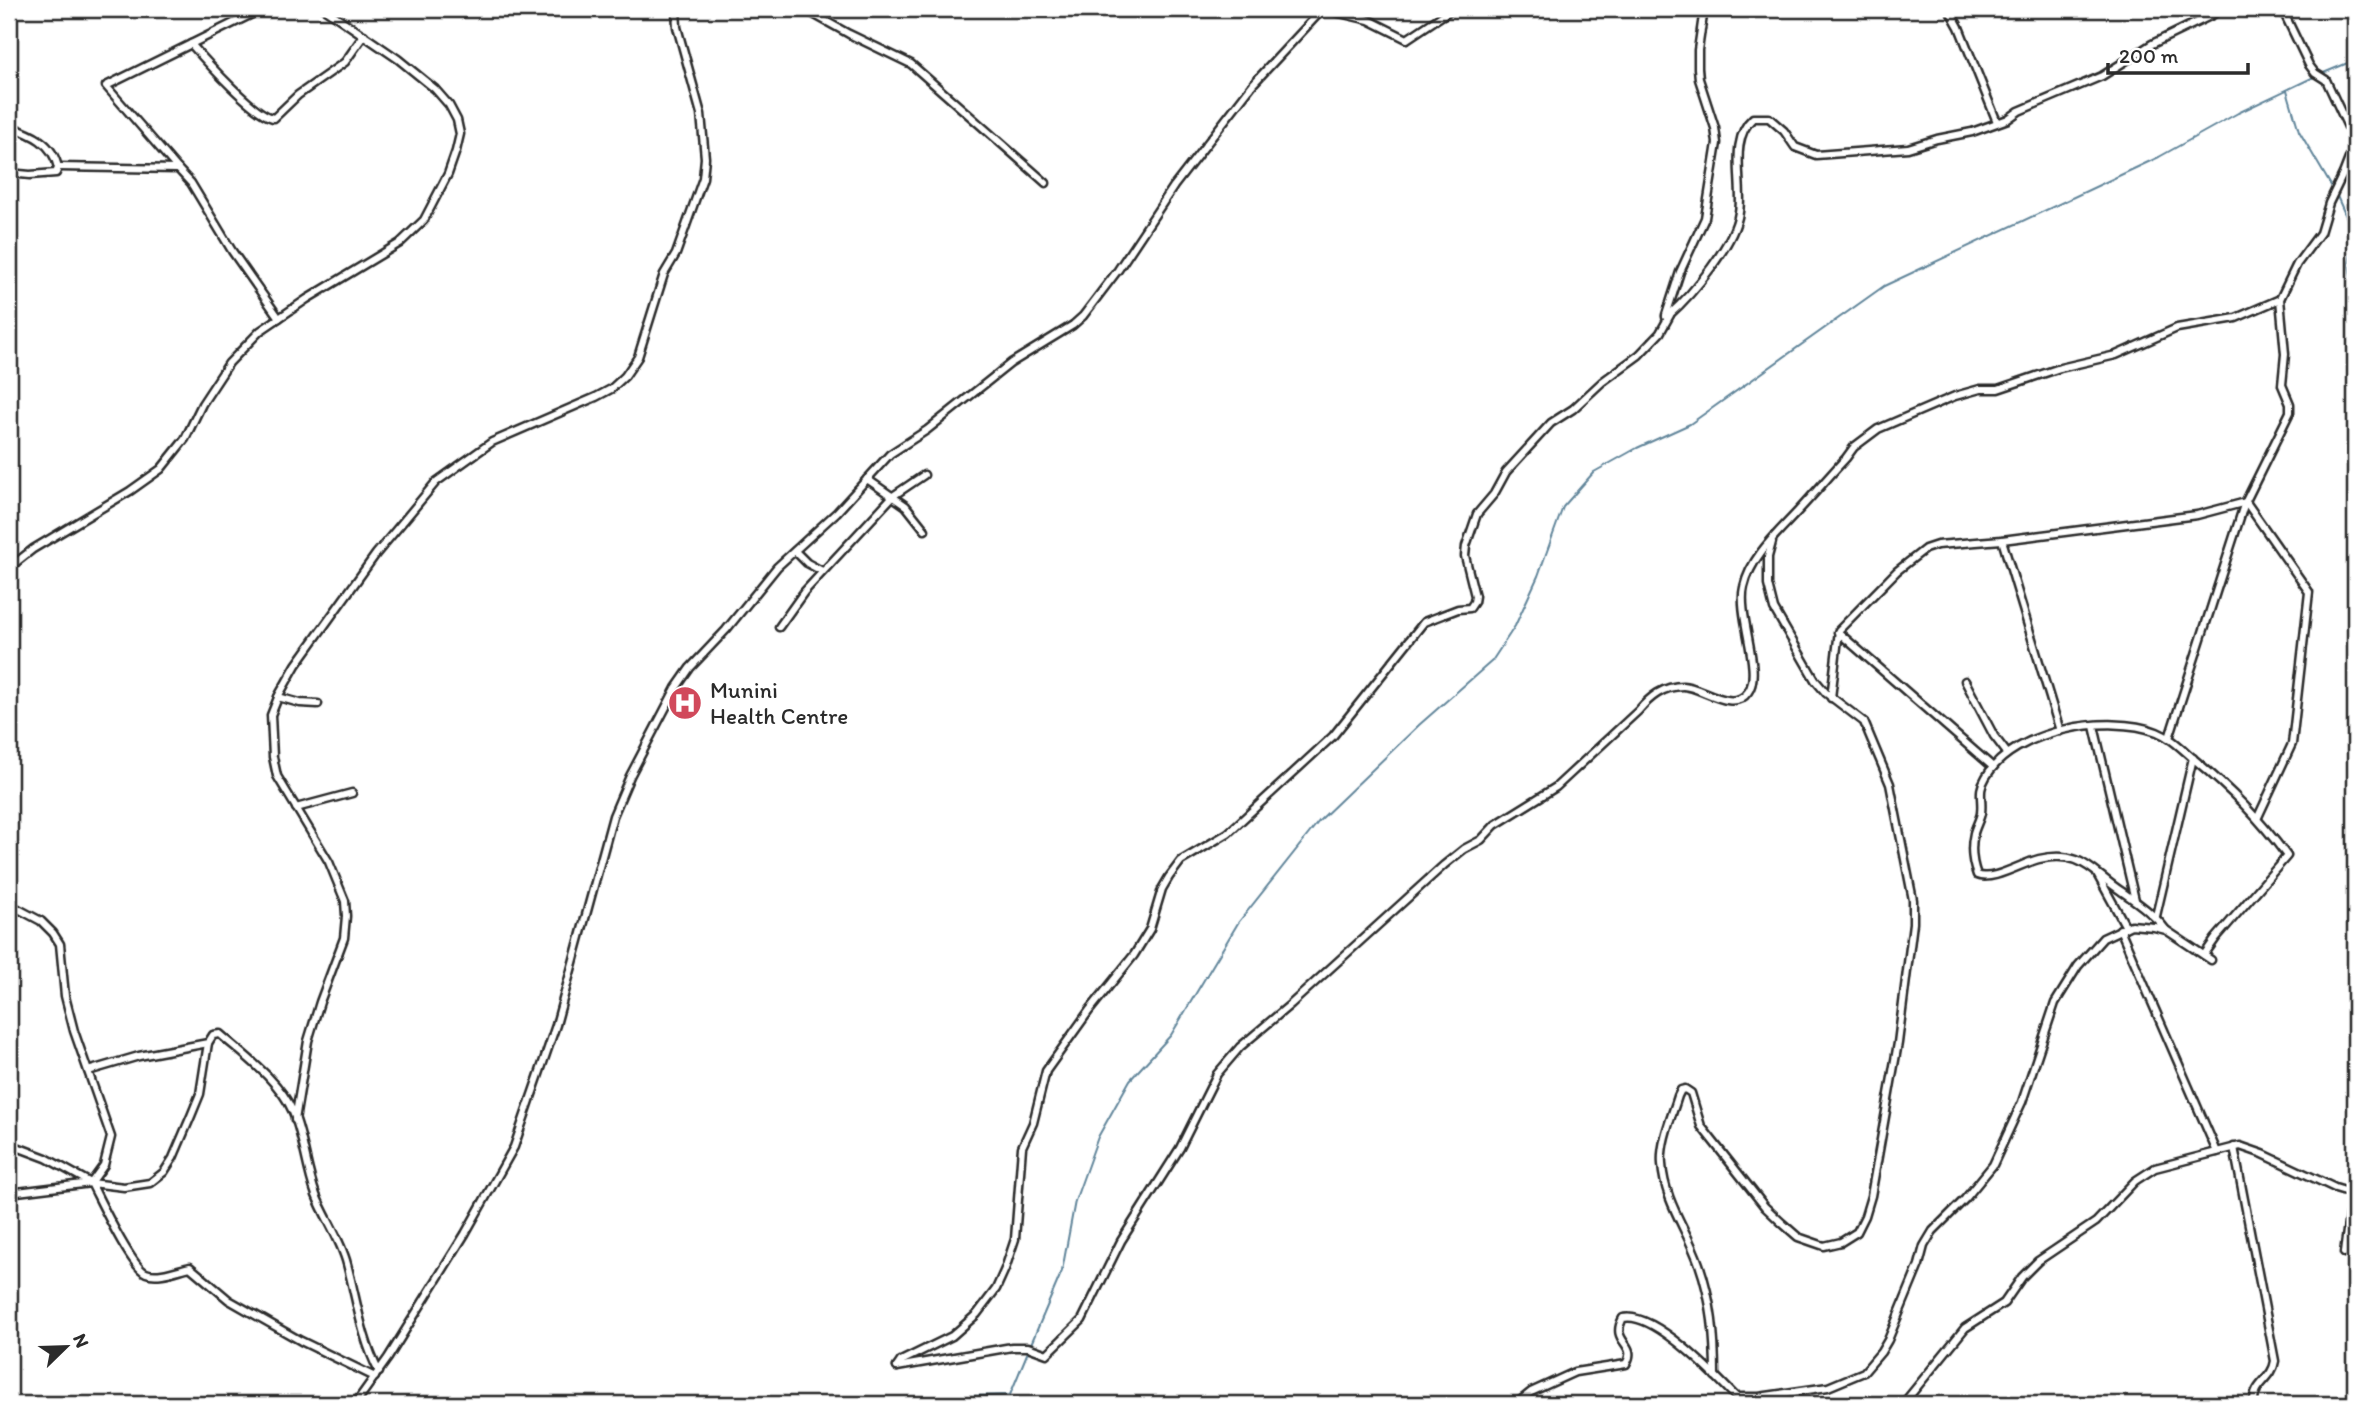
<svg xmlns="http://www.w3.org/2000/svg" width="2364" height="1413" font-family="Itim,sans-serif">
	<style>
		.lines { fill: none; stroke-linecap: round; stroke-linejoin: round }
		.stream { stroke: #62869b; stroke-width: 2 }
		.minor-casing { stroke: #2b2b2b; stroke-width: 11 }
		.minor { stroke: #fff; stroke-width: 6 }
		.labels { text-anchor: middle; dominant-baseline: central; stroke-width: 7; stroke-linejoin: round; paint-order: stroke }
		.poi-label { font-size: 23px; fill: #2b2b2b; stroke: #fff; text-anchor: start }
	</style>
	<rect width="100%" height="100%" fill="#fff"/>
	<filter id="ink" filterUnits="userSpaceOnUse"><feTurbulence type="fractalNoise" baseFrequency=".0143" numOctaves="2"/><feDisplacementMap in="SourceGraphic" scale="14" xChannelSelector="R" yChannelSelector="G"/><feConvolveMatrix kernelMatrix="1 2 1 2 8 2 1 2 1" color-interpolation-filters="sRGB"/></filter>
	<g filter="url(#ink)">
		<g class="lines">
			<g class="stream">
				<polyline points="2321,74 2355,60"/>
				<polyline points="2287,90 2299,131 2333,189"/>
				<polyline points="2336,194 2352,230 2353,242 2349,264 2355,303"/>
				<polyline points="1031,1344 1062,1271 1075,1201 1098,1137 1130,1080 1171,1035 1238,923 1319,821 1419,725 1492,661 1515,626 1538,576 1563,507 1594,472 1637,448 1690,424 1884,286 2159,157 2238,113 2316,76"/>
				<polyline points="858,1404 877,1399 1010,1395 1029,1349"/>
			</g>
			<g class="minor-casing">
				<g id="minor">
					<polyline points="804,9 849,34 911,64 1046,183"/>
					<polyline points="1322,9 1369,20 1407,39 1452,9"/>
					<polyline points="1949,9 1959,27 1997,122"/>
					<polyline points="2282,9 2309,65 2315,73 2326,80 2355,142"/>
					<path d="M191 44C205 60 256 117 274 118L298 95 345 62 364 35"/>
					<path d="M9 126C31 134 53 142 58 168L56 173 30 175 9 173"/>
					<polyline points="58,167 178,169 191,183 232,251 279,318"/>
					<polyline points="178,169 106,86 262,9"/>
					<polyline points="1666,315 1680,272 1705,218 1717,143 1715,128 1699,79 1698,68 1698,50 1704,9"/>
					<path d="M1669 315C1692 295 1735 243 1739 212 1744 184 1728 140 1753 118H1769L1784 131 1795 147 1816 155 1908 148 1937 139 1972 132 2008 119 2019 111 2102 76 2152 44 2212 15 2220 9"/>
					<polyline points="867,479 906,506 925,530"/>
					<polyline points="2002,540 2060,731"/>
					<polyline points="795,551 807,563 822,571"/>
					<polyline points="9,568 33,549 130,491 161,469 185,439 202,404 229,363 260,331 307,299 400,243 424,220 448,174 456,151 460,134 457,120 449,105 435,89 398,59 325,9"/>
					<polyline points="779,627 804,592 893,496 924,475"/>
					<polyline points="1838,632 1993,767"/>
					<polyline points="1965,681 1994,736 2007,753"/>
					<polyline points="278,697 300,703 318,704"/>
					<polyline points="1831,698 1839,630 1897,571 1925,549 1937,545 2002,540 2197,515 2246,502 2309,592 2292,744 2258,817"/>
					<polyline points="2094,726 2135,900"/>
					<polyline points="2169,738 2244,505 2290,412 2290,404 2282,385 2285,354 2280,299 2297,264 2320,233 2329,203 2343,174 2355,143"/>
					<polyline points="296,808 352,793"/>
					<polyline points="2097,874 2126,927"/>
					<polyline points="9,904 41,921 53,933 60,944 65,996 74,1031 111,1137 104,1165 91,1183 9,1193"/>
					<polyline points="2156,916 2193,758"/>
					<polyline points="2120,929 2217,1152"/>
					<path d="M2166 930C2153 913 2138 903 2121 891 2092 872 2081 849 2039 859 2022 863 1992 882 1977 875 1972 862 1971 846 1974 833 1976 826 1980 819 1981 813 1983 798 1977 792 1986 777 2013 730 2109 713 2157 732 2172 738 2182 749 2195 760 2231 790 2259 818 2287 856L2216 938 2204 955"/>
					<polyline points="88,1071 139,1056 208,1043"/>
					<polyline points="295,1120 308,1041 320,1002 344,938 346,916 345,901 329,862 277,776 273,757 271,715 279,695 296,665 376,554 436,482 492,442 596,397 611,389 625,376 638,357 664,274 676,254 703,178 705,158 701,114 677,27 676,9"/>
					<path d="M9 1144 46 1158 91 1183 124 1187 150 1183 164 1172 173 1158 191 1116 200 1094 208 1043 213 1035 220 1034C245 1056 279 1080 293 1112 304 1138 306 1168 316 1195 325 1218 341 1240 347 1264 357 1301 361 1337 379 1372"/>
					<path d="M2234 1147 2275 1361C2272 1381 2253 1382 2254 1404"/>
					<path d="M91 1183C100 1200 131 1267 146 1273 158 1278 177 1270 190 1267L229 1300 301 1341 375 1377"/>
					<polyline points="2344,1253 2352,1193"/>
					<path d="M897 1367 1012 1347H1028L1047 1354 1082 1320 1121 1241 1180 1148 1217 1074 1240 1047 1291 1004 1444 865 1464 849 1481 840 1495 825 1556 787 1638 711C1650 697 1663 686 1683 686 1701 686 1733 714 1748 692 1763 672 1737 615 1744 587 1751 556 1778 533 1799 510 1815 493 1830 475 1846 458L1854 447 1878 429 1955 396 1980 389H1998L2060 368 2116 355 2177 328 2236 318 2280 299"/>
					<polyline points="897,1367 901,1361 952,1336 977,1314 996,1289 1005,1269 1015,1239 1022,1147 1033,1123 1046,1071 1089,1011 1134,955 1150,929 1162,889 1169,877 1181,861 1228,833 1333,736 1424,622 1458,609 1470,608 1474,602 1475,596 1465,556 1466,546 1477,514 1494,494 1506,472 1551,423 1573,409 1602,382 1639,355 1660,333 1670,315 1666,317"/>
					<path d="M1715 1376C1715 1337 1712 1301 1699 1264 1688 1231 1664 1201 1662 1164 1660 1142 1672 1116 1678 1096L1681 1090 1685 1089 1691 1093 1701 1126 1765 1207 1782 1223 1798 1237 1824 1246 1841 1242 1857 1232 1865 1216 1871 1196 1898 1043 1913 923V900L1890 784 1864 722 1826 693 1815 680 1774 609 1768 585V557L1772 542"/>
					<polyline points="1736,1397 1746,1404"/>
					<polyline points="355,1404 388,1358 465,1234 514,1147 556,1025 613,816 630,776 676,688 690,668 726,630 777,567 837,512 890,454 927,430 1011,363 1073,325 1083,316 1118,270 1174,186 1253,84 1323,9"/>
					<path d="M1516 1404 1531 1392 1575 1372 1626 1364C1639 1343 1609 1343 1623 1318 1654 1311 1715 1375 1736 1397H1759L1828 1387 1864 1372 1881 1352 1888 1340 1919 1265 1924 1246 1933 1231 1965 1199 1993 1165 2022 1102 2055 1003 2078 966 2103 938 2131 925 2154 927 2166 930 2211 960"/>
					<polyline points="1903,1404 1965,1328 2004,1303 2022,1277 2038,1261 2096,1222 2135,1181 2155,1168 2240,1146 2263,1154 2335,1188 2355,1194"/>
				</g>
			</g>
			<use href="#minor" class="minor"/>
		</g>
	</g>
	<defs>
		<g id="hospital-disc" transform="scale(1.75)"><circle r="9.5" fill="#d1495b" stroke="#fff"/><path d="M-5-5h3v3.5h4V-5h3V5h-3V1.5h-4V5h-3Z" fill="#fff"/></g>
	</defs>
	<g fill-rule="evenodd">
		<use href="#hospital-disc" x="685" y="703"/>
	</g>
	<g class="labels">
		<g class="poi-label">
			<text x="710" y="690">Munini<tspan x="710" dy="26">Health Centre</tspan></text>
		</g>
	</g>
	<rect width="2364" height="1413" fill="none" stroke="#fff" stroke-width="35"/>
	<rect x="18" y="18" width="2329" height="1378" fill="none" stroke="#2b2b2b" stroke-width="2.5" filter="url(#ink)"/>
	<g transform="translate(66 1347) rotate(67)" stroke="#ffffff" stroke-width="5" paint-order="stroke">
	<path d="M0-5L12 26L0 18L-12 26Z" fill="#2b2b2b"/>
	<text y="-10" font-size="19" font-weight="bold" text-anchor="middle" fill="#2b2b2b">N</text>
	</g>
	<path d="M2108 63v10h140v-10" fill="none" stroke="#2b2b2b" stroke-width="3.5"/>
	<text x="2119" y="63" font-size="21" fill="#2b2b2b" stroke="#ffffff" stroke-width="5" paint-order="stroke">200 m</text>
</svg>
